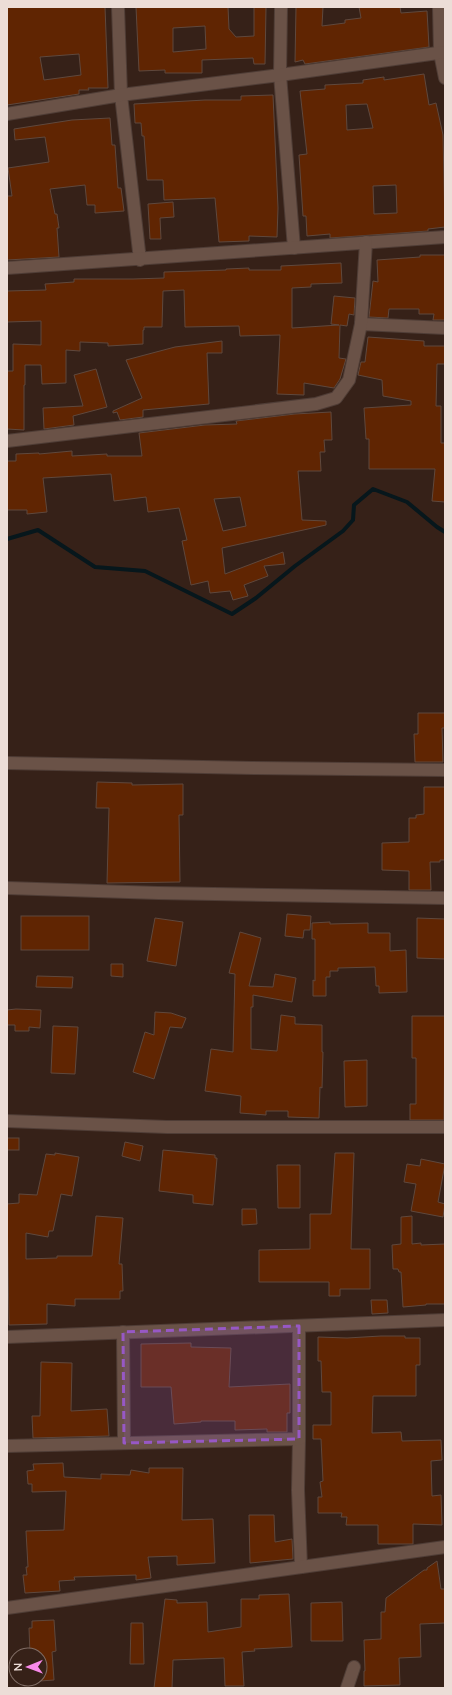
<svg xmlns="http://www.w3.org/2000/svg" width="452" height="1695" font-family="Lato,sans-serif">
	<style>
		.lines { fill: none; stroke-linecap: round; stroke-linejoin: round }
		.stream { stroke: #07171c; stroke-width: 4 }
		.building { fill: #602502; stroke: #5f483d; fill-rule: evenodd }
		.street-casing { stroke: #4f3d36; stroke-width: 14 }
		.street { stroke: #6a5247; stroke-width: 12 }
		.marked { fill: #9758c5; fill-opacity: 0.2; stroke: #9758c5; stroke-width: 3; stroke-dasharray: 8 5; stroke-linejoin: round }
	</style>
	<rect width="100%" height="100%" fill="#362118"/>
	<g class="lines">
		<polyline class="stream" points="7,539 38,530 95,567 145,571 232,614 256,598 295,566 343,531 353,520 354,505 373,489 407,502 437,527 445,532"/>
	</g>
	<g class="building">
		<path d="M7 7H105L108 88H88L89 90H79V94L7 105ZM79 54 81 75 44 80 40 57Z"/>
		<path d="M136 7H228L229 29 236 37 254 36V7H266L265 64H254L253 58 202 60V73H165V70L139 71ZM205 26 206 49 173 52V28Z"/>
		<polygon points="296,7 323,7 322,26 345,23 345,20 361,18 359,7 400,7 401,13 427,11 429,47 305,64 303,60 295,62"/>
		<path d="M424 74 429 105 436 103 443 135 445 227 428 229V231L330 238V234L307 236 306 216H303L299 155 307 154 300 91 325 89V85L363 83V80L384 77V80ZM367 104 373 128 347 130 346 105ZM396 185 397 213 374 214 373 186Z"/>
		<polygon points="273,95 278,208 277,237 249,236 249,241 219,242 215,198 164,200 163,180 147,180 144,136 142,136 141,123 135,123 134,104 205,100 241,100 241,96"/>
		<polygon points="110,118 112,145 115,145 118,188 121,188 124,211 95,213 95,205 87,205 85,185 50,189 55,214 57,214 59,228 57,228 59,257 7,260 7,196 12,196 8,168 49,162 45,137 15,140 14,129 72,120"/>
		<polygon points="173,202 174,217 160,218 161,239 150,239 148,204"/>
		<polygon points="420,255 445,255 445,320 433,320 434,314 419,314 419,309 389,309 388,318 369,317 373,281 378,282 377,260 420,257"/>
		<polygon points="341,263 342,283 311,284 311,287 292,288 292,328 339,325 331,324 334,296 355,298 354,315 349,314 347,326 340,325 339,358 346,359 340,379 334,388 304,383 304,395 277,394 280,335 240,336 239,326 185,327 184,290 163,291 162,327 144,327 144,330 143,330 143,344 108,346 108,343 80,342 80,351 66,350 66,383 42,384 41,365 25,365 25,385 24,385 24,430 7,429 7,371 13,371 13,344 41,345 41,321 7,322 7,291 46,290 45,284 74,282 74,279 133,279 164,278 164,272 226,270 226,269 249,268 249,270 281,270 281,266"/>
		<polygon points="368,337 424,341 424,346 445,346 445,364 437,364 436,406 441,406 441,443 445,443 445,502 432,501 435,469 369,469 369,439 366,439 364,408 411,405 411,401 383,396 382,380 358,375 361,362 365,362"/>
		<polygon points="222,341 222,353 207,353 209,404 143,410 143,417 120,420 117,412 113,413 113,411 142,398 126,360 175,347"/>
		<polygon points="96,369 107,407 73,416 74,425 44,429 43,408 83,406 74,375"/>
		<path d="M331 412 332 440H324L325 452H320L321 471H298L302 520 326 521V525L222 548 225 574 283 552 285 564 264 566 268 576 244 585 248 596 233 600 230 591 210 593 208 581 191 585 182 541 187 540 179 508 148 512 146 497 114 501 111 474 43 478 47 512 27 514V510H7V461H16V454L39 453V454L72 451V456L107 454V456H142L139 433 205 425 237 424 236 421 295 414ZM240 497 246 526 223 531 214 499Z"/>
		<polygon points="418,713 445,713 445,728 442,728 443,762 415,762 414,734 418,734"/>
		<polygon points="97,782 132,783 132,785 183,784 183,815 179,815 180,882 107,883 109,808 96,808"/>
		<polygon points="424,787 445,787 445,860 440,860 440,862 430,862 431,890 409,890 409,871 382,870 382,843 409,842 409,818 416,818 416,815 424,814"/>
		<polygon points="287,914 311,916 310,930 304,930 303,938 285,936"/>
		<rect x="21" y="916" width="68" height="34"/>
		<polygon points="155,918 183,922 176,966 147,961"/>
		<polygon points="417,918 445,919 445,959 417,958"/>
		<polygon points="330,922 330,924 368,923 368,933 390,933 390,951 406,950 407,992 379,993 379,986 376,986 375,967 338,968 338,971 330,971 330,977 326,977 326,996 313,996 313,980 315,981 315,939 312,939 312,923"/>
		<polygon points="240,932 261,938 249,986 273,987 275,974 296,978 292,1002 253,995 253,1007 251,1007 251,1049 277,1051 281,1015 295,1017 295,1024 322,1025 322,1052 323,1052 322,1088 320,1087 319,1118 288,1117 288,1111 266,1111 266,1115 240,1113 241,1096 205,1091 211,1049 233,1052 235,974 229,973"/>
		<polygon points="111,964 123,964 123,977 111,976"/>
		<polygon points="37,976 73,977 72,988 36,987"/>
		<polygon points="16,1009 41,1010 40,1028 29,1027 29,1031 15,1031 15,1025 7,1025 7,1010"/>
		<polygon points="155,1012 171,1013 186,1018 182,1028 170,1027 154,1079 133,1072 145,1032 154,1035"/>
		<polygon points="412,1016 445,1016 444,1120 410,1120 410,1104 416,1104 416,1058 412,1058"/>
		<polygon points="53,1026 78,1027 75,1074 51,1073"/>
		<polygon points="367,1060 367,1106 345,1107 344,1061"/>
		<rect x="7" y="1138" width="12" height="12"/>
		<polygon points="125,1142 143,1146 140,1161 122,1156"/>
		<polygon points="163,1150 215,1155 215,1158 217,1158 213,1205 193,1203 193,1195 159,1191"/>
		<polygon points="55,1153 79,1157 72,1196 61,1194 53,1231 49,1231 48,1237 26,1233 26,1259 57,1258 57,1256 92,1256 96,1216 123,1218 119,1264 122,1264 123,1291 120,1291 120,1299 75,1299 75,1306 47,1304 47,1324 9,1325 7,1204 19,1203 19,1194 37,1195 46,1154 55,1155"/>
		<polygon points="335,1153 354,1153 351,1249 370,1249 370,1289 340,1289 340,1296 329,1296 329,1282 259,1282 259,1250 310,1249 310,1214 331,1214"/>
		<polygon points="421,1159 445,1164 438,1202 445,1204 443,1217 411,1211 416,1184 404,1182 407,1164 420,1166"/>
		<polygon points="277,1165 300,1165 300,1208 278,1208"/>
		<polygon points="242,1209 256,1209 257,1224 242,1225"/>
		<polygon points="412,1216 412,1244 421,1243 421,1245 445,1244 445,1304 426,1304 426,1305 403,1307 401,1272 399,1272 398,1269 393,1269 392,1245 401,1244 401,1217"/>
		<polygon points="371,1300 387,1300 388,1313 372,1314"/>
		<polygon points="381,1336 405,1336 405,1338 420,1338 420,1365 416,1365 416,1396 373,1396 372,1433 401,1432 402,1441 441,1440 442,1460 431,1461 432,1496 441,1495 442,1525 413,1524 413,1544 378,1544 378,1525 346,1525 347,1517 341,1517 342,1513 318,1513 318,1497 322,1497 320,1482 323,1481 321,1439 313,1439 313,1425 331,1425 331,1392 322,1392 321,1361 318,1361 318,1337 347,1338"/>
		<polygon points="191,1343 191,1347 231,1348 229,1387 290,1384 290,1413 287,1413 287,1432 267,1432 267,1429 235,1430 235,1421 201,1421 201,1422 174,1424 171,1387 141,1387 141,1344"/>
		<polygon points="41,1362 72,1363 71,1411 107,1409 109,1436 33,1438 32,1416 40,1416"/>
		<polygon points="63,1463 64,1477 101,1479 101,1474 130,1475 131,1470 149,1473 149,1468 183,1468 182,1520 213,1519 215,1563 177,1565 177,1556 148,1557 151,1578 136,1580 136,1575 74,1577 75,1580 59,1581 60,1591 25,1593 23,1575 27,1575 26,1567 28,1567 26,1531 64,1530 66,1491 32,1492 32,1484 28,1484 27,1471 34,1470 33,1464"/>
		<polygon points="249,1515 274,1515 275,1542 292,1539 293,1559 250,1563"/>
		<polygon points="437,1561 441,1589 445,1589 445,1623 420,1624 421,1657 399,1658 400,1685 364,1686 364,1671 365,1671 364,1640 381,1639 381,1612 385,1612 386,1598 424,1570 427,1570 427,1568"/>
		<polygon points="289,1594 292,1647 254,1649 255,1651 242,1652 244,1686 225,1686 224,1658 173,1660 172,1688 154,1688 165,1599 177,1600 177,1603 207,1602 208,1632 241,1627 241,1599 259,1599 259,1595"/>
		<polygon points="342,1602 343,1641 311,1641 311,1603"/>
		<polygon points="54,1620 56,1651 52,1652 54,1680 40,1681 40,1655 30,1655 29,1628 32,1628 32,1621"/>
		<polygon points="131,1623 143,1623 144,1664 130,1664"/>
	</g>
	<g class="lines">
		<g class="street-casing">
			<g id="street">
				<polyline points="118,7 121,95 140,260"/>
				<polyline points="281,7 280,75 294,248"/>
				<polyline points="439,7 440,53 445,78"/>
				<polyline points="7,114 121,95 280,75 445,52"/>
				<polyline points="7,268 445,237"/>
				<polyline points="361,324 445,328"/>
				<polyline points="7,441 316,404 336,398 349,380 361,324 366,242"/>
				<polyline points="7,763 253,768 445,770"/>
				<polyline points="7,888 158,893 445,898"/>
				<polyline points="7,1121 167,1127 445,1127"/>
				<polyline points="299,1326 299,1439 298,1490 301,1567"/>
				<polyline points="123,1332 124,1443"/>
				<polyline points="7,1337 445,1320"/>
				<polyline points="7,1446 299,1439"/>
				<polyline points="7,1608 445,1547"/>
				<polyline points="347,1688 354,1667"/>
			</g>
		</g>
		<use href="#street" class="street"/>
	</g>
	<path class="marked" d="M299 1326V1439L124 1443 123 1332Z"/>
	<rect width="452" height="1695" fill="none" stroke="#ecddd7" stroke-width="16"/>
	<g transform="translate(28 1667) rotate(269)"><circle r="19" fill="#362118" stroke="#7f6c64"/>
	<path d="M0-3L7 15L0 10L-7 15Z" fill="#f888e9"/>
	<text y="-6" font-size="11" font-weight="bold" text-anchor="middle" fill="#ecddd7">N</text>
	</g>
</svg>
